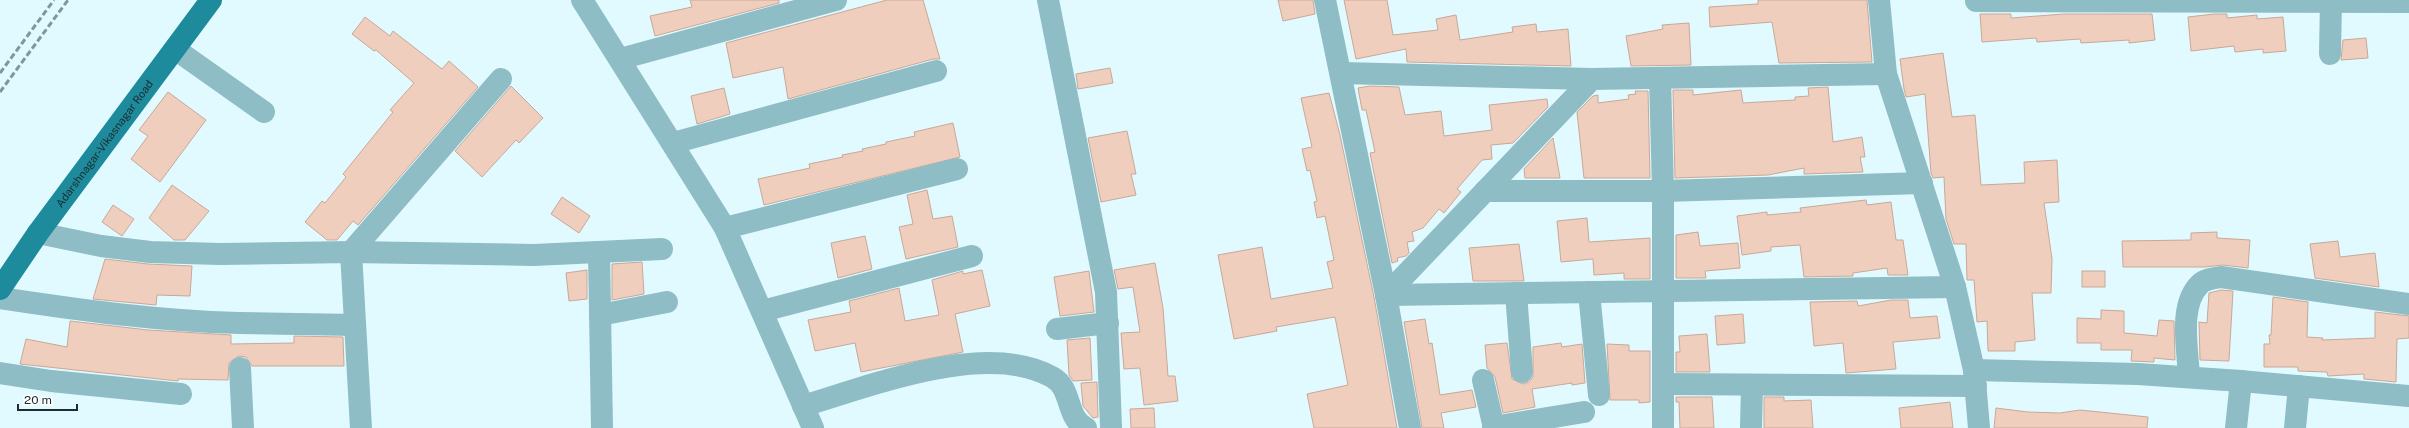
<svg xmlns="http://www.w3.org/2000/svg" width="2409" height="428" font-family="'Public Sans',sans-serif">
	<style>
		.building { fill: #f0cebd; stroke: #c9a898 }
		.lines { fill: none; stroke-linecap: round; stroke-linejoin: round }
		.minor { stroke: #8ebdc5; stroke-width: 22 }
		.major { stroke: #1d8b9c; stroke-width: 22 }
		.rail { stroke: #81969a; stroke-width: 3; stroke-dasharray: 6 3; stroke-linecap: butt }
		.labels { text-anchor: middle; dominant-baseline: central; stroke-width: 4; stroke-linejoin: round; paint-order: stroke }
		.street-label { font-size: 11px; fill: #1c2d30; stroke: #fff }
	</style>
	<rect width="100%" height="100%" fill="#e1faff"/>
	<g class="building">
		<polygon points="690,0 779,0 779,3 655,36 650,16 692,7"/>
		<polygon points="887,0 923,0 940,59 933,59 788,99 783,67 733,78 726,43"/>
		<polygon points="1278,0 1313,0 1315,14 1283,21"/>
		<polygon points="1344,0 1387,0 1393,35 1438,30 1436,19 1456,15 1460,40 1513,32 1512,27 1536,24 1537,32 1568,29 1571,66 1407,62 1406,49 1356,59"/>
		<polygon points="1758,0 1867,0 1872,62 1779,63 1772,22 1710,27 1709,7 1758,4"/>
		<polygon points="1980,14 2011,14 2011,18 2064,14 2152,14 2155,40 2129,43 2129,40 2081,43 2080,39 2037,42 2036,38 1982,42"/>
		<polygon points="2214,14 2227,14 2227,18 2257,15 2257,19 2283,17 2286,51 2263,53 2263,49 2235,52 2234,46 2191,51 2188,17"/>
		<polygon points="365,17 390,36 393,31 442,69 449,61 478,87 358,225 353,221 337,240 327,240 305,222 322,201 325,203 346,177 343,174 393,112 390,110 414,83 376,50 374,51 352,34"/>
		<polygon points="1689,23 1691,65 1631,66 1626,36 1663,29 1662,25"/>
		<polygon points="2366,38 2368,58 2341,60 2343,40"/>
		<polygon points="1943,53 1952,117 1975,115 1981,185 2025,183 2024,162 2057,160 2059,202 2044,203 2052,259 2051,293 2032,293 2035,340 2015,342 2015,351 1988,351 1987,321 1977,322 1974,280 1967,280 1966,244 1954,244 1946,219 1944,177 1933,178 1931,173 1925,94 1906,97 1904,89 1900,59"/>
		<polygon points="1110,68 1113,83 1078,89 1076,74"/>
		<polygon points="511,86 543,118 519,143 516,140 482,177 455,151"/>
		<polygon points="1370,86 1399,87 1405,115 1441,111 1444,136 1492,130 1489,105 1547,99 1548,107 1513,143 1491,145 1492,159 1482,160 1457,189 1461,192 1444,213 1439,209 1423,228 1412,232 1414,241 1407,242 1409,253 1406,256 1397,258 1398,261 1392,263 1370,153 1375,152 1366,110 1362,110 1358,88"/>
		<polygon points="1828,87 1833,142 1862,137 1865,157 1860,157 1863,172 1804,174 1804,168 1768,175 1675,178 1673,90 1693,90 1693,95 1741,90 1743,103 1795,100 1795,97 1809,96 1808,88"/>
		<polygon points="724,88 730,114 697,124 691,96"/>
		<polygon points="1635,91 1648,91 1650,178 1584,178 1577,112 1593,96 1598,95 1598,103 1629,99 1628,95 1636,94"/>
		<polygon points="168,92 206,120 160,182 131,159 148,136 139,130"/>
		<polygon points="1329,93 1340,135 1374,297 1397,428 1314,428 1307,394 1348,385 1335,317 1276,327 1277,331 1234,339 1218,255 1262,247 1271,299 1333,288 1327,262 1334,260 1325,216 1317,218 1314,202 1317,201 1310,170 1307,171 1302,149 1312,147 1301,98"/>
		<polygon points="953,123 960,157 764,205 758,179 810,168 809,164 843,157 842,155 863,151 862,149 886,144 886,142 915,136 914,132"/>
		<polygon points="1127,131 1136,174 1131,174 1136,195 1101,202 1088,138"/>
		<polygon points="1553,138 1560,178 1525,178 1524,169"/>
		<polygon points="172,185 209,211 185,240 174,240 149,218"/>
		<polygon points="927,190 933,219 952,216 958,247 906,259 899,227 913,224 907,195"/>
		<polygon points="562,197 590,216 579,233 551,214"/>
		<polygon points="1866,200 1867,205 1891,202 1896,240 1903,240 1908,275 1888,275 1887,268 1853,273 1853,276 1804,277 1800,245 1771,247 1771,251 1742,255 1737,216 1767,212 1767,215 1801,212 1800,208"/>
		<polygon points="113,205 134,219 122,236 102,222"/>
		<polygon points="1587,218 1589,242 1650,238 1650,279 1624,279 1624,273 1594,275 1593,259 1561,262 1557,221"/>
		<polygon points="1698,232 1700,246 1738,243 1740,268 1705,271 1706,278 1676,278 1676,235"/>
		<polygon points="2217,232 2217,238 2250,240 2248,268 2223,265 2205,267 2123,267 2122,241 2191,240 2191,233"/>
		<polygon points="865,236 872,269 838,278 831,243"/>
		<polygon points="2338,241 2340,257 2375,253 2379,287 2315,278 2310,244"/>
		<polygon points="1519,244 1524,281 1473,281 1469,248"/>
		<polygon points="105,259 148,264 192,266 190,296 157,295 156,305 93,299"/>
		<polygon points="642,262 644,294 612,300 612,264"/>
		<polygon points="1155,263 1163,308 1168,376 1175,376 1178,401 1144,405 1140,368 1124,369 1121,333 1140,332 1133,287 1118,289 1114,270"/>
		<polygon points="587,270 587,299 569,301 566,273"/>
		<polygon points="982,270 990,306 955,314 963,352 861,372 855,343 815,351 808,320 851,312 849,301 899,288 905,321 939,315 932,280 963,271 963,274"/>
		<polygon points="1089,271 1094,312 1060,316 1054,277"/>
		<rect x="2082" y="271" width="23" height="16"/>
		<polygon points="2221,290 2233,291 2229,361 2200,360 2199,322 2207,323 2209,293"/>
		<polygon points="2273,297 2308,302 2307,337 2323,338 2322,340 2375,338 2375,312 2409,316 2409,338 2397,339 2396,382 2364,379 2364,374 2328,376 2327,372 2298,371 2298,367 2264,367 2264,344 2270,344 2269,335 2271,335"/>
		<polygon points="1891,300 1908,300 1910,318 1937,316 1940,338 1893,342 1896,369 1846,373 1843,343 1814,346 1810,302 1857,301 1858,306"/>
		<polygon points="2101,310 2124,311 2124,333 2157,336 2159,320 2174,321 2175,360 2154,358 2154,362 2131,361 2132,350 2101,350 2101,343 2077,343 2077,318 2101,319"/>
		<polygon points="1743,314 1745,343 1717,345 1715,316"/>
		<polygon points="1425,319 1429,344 1432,343 1440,395 1472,390 1476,407 1441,413 1444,428 1422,428 1404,322"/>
		<polygon points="70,321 148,330 231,335 231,344 294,343 294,336 343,337 344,366 252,366 246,357 239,356 229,363 228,380 178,379 178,381 20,364 26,339 67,347"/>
		<polygon points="1707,334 1710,372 1676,372 1676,352 1680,352 1679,336"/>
		<polygon points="1090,338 1092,380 1073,381 1069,375 1067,340"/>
		<polygon points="1507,343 1512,379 1523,384 1529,382 1533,377 1533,347 1561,343 1562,347 1582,344 1585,383 1572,385 1572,383 1532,389 1535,407 1503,413 1495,377 1487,368 1485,345"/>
		<polygon points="1607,344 1629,345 1629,351 1650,351 1650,402 1639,403 1639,400 1610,400"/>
		<polygon points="1097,382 1098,417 1093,418 1083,406 1081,383"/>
		<polygon points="1676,397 1712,397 1714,428 1680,428 1679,402 1676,402"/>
		<polygon points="1764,397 1784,397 1784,401 1811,400 1813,428 1764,428"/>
		<polygon points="1950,402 1953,428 1901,428 1899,408"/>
		<polygon points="1154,408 1155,428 1131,428 1130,409"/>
		<polygon points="1996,408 2028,412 2060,413 2080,410 2148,417 2147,428 1994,428"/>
	</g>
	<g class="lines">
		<g class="minor">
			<polyline points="582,0 725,228 813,428"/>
			<polyline points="1048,0 1106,292 1111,428"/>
			<polyline points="1325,0 1386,295 1410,428"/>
			<polyline points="1879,0 1886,74 1955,287 1974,370 1979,428"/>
			<polyline points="1976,1 2409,2"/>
			<polyline points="175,49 264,112"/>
			<polyline points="2330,54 2331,0"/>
			<polyline points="620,59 836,0"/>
			<polyline points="1341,73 1592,79 1886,74"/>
			<polyline points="1660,78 1663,191 1663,428"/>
			<polyline points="673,143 936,71"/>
			<polyline points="1485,191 1663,191 1922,183"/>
			<polyline points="725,228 957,169"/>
			<polyline points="38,233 101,246 150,252 220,254 351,252 534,255 662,249"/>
			<polyline points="599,252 602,428"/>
			<polyline points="1589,292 1599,395"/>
			<polyline points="1516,293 1522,372"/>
			<polyline points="1386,295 1955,287"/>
			<polyline points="1386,295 1592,79"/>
			<path d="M0 298C79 310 159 321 239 323 278 324 317 324 355 325"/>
			<polyline points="762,311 972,256"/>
			<polyline points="600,315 667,302"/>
			<polyline points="1057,329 1108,323"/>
			<polyline points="240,368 243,428"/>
			<polyline points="1974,370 2138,374 2241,381 2409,396"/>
			<polyline points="0,373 51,381 181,394"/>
			<path d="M2189 377C2188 350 2178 305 2200 284 2205 279 2215 278 2221 277L2409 304"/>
			<polyline points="1483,380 1494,428"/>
			<polyline points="1664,384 1976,386"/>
			<path d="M803 406C871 386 986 340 1052 377 1073 388 1065 418 1086 428"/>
			<polyline points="1493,427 1584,412"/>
			<polyline points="361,428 351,252 501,79"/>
			<polyline points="1751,428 1752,385"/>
			<polyline points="2236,428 2241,381"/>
			<polyline points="2295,428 2299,386"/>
		</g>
		<path class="major" id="s1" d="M0 289 38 233 211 0"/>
		<g class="rail">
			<polyline points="0,73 54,0"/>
			<polyline points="0,92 68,0"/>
		</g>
	</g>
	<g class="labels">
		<g class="street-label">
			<text stroke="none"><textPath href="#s1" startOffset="179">Adarshnagar-Vikasnagar Road</textPath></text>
		</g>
	</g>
	<path d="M18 404v6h59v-6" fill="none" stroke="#1c2d30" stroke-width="2"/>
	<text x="24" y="404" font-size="12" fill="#1c2d30" stroke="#ffffff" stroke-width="3" paint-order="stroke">20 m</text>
</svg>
